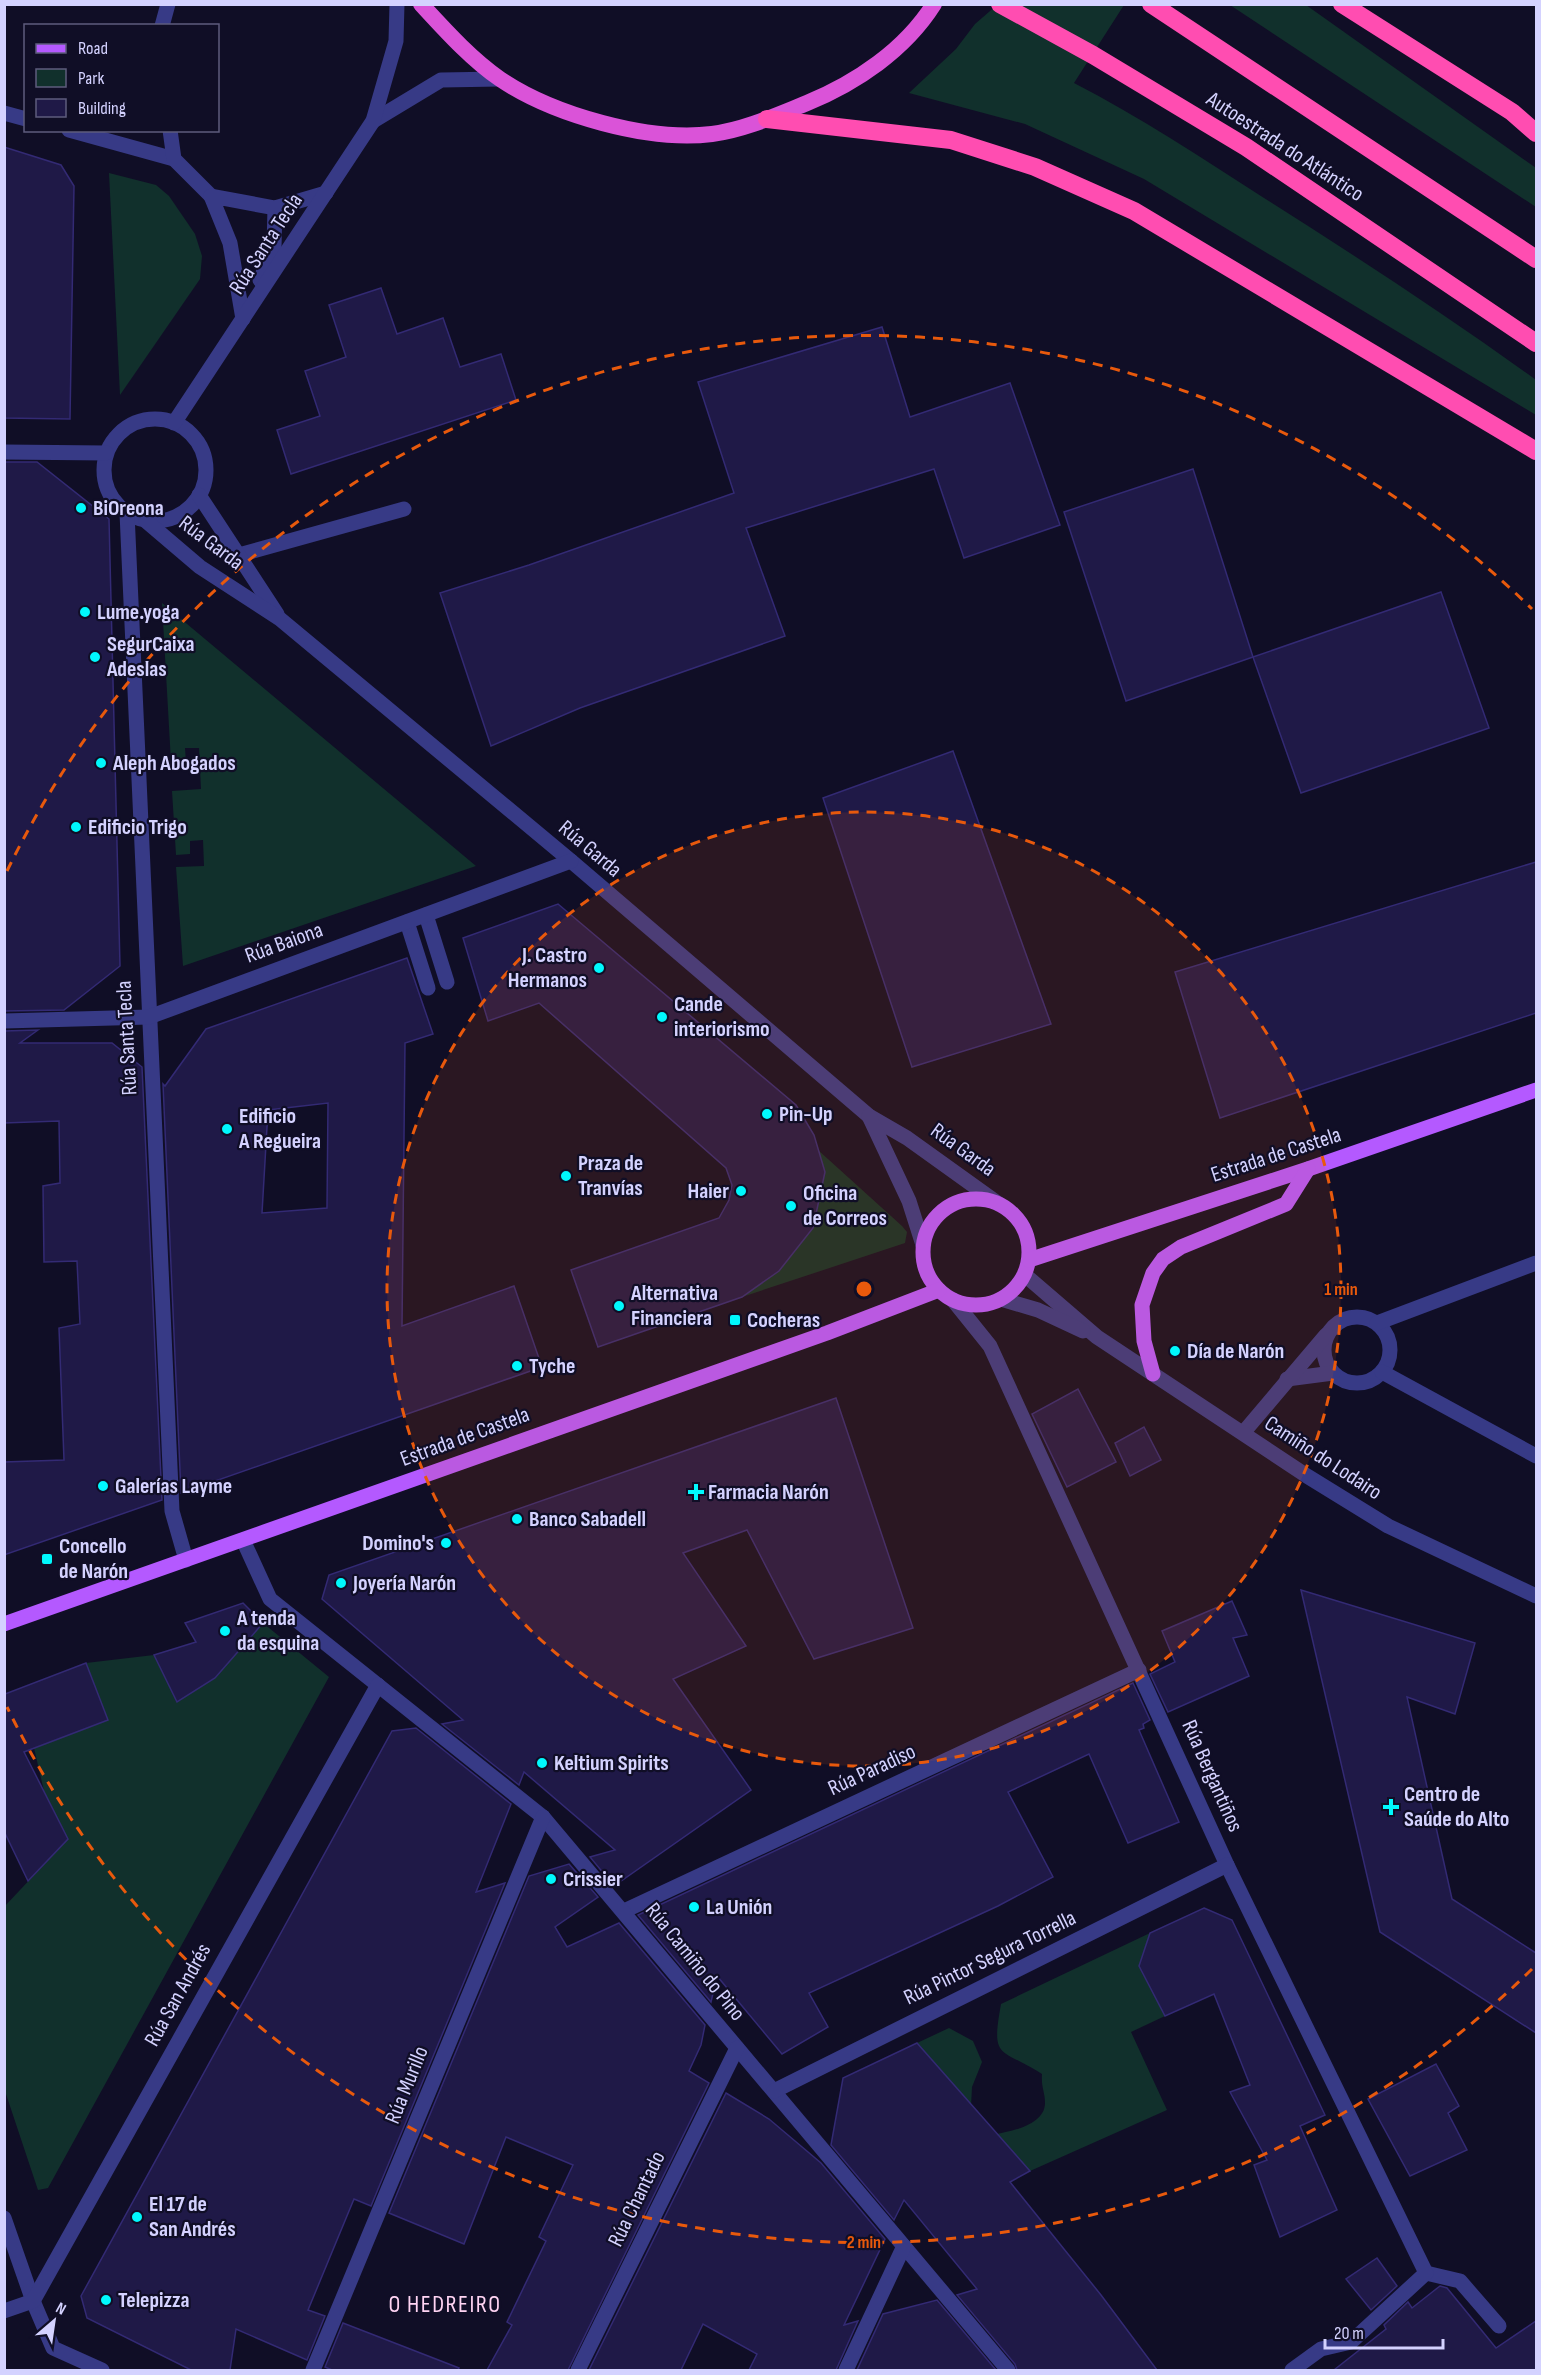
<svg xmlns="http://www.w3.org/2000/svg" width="1541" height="2375" font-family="'Sofia Sans Condensed',sans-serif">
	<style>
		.green { fill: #11302c }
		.building { fill: #1f1947; stroke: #332a74; stroke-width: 1.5; fill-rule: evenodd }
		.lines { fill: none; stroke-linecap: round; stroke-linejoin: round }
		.service { stroke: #373a86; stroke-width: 15 }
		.pedestrian { stroke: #373a86; stroke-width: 15 }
		.minor { stroke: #373a86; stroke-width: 15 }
		.primary { stroke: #b459ff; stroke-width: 15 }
		.trunk { stroke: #da53d8; stroke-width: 16 }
		.motorway { stroke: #ff4db1; stroke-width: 18 }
		.ring { fill: none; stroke: #e8590c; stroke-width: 3; stroke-dasharray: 10 8 }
		.poi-dot { fill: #00f8fd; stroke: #100e26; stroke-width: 2 }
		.labels { text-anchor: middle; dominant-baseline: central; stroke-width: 4.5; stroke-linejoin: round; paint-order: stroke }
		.street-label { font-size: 22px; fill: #d4d2ff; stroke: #100e26 }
		.poi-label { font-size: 22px; font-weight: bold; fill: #d4d2ff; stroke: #100e26; text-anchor: start }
		.neighbourhood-label { font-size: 24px; letter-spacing: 1.5px; fill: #ffd4f3; stroke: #100e26 }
		.centre { fill: #e8590c; stroke: #100e26; stroke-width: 3 }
		.ring-label { font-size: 18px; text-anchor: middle; font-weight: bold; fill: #e8590c; stroke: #100e26; stroke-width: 4.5; stroke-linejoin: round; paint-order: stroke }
	</style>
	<rect width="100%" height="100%" fill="#100e26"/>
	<g class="green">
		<path d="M997 5H1124L1074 83C1140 117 1202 158 1264 198 1357 257 1448 316 1536 380V415L1144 179 1025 124 909 93 956 49 975 24Z"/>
		<polygon points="1230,5 1306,5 1536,168 1536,207"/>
		<polygon points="109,173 156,185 169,196 195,234 202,256 200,279 120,395"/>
		<polygon points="162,603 476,866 183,966 176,867 204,866 203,840 190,841 190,854 176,855 172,791 201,789 199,748 185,748 186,762 171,762"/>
		<polygon points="818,1150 902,1226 907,1232 905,1243 742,1297 779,1271 813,1228 825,1172"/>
		<polygon points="263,1623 329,1677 48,2188 38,2190 5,2091 4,1907 68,1839 44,1791 34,1748 108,1720 86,1663 154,1655 177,1701"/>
		<path d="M1150 1933 1139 1966 1165 2016 1131 2032 1167 2110 1030 2171 997 2134C1013 2131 1046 2124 1045 2102 1045 2093 1041 2087 1042 2074 999 2047 991 2060 1001 2004Z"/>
		<polygon points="949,2028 973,2041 982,2062 972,2087 971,2106 917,2043"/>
	</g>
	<g class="building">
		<polygon points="4,147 61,165 74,186 70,419 4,418"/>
		<polygon points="381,288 397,334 443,318 460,367 501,354 516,400 291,474 277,430 320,416 305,371 346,357 329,305"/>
		<polygon points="882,327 910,417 1010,383 1060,525 964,558 934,469 746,528 785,636 580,708 491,746 440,593 529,565 734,493 698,382"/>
		<polygon points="4,462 37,462 109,519 120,966 64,1010 4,1011"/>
		<polygon points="1193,469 1253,657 1126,701 1064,512"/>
		<polygon points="1441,592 1489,728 1301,793 1253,657"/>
		<polygon points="953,751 1051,1024 912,1067 823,798"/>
		<polygon points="1536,862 1536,1013 1220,1118 1175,972"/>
		<polygon points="558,904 796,1105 814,1135 825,1172 813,1228 779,1271 742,1297 598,1347 571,1270 719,1218 729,1200 732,1185 726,1168 539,1003 488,1021 463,938"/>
		<path d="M407 958 433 1034 405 1043 402 1326 514 1286 542 1367 181 1493 163 1084 165 1086 206 1029ZM328 1103 327 1208 262 1213 268 1110Z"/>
		<polygon points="38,1030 20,1043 112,1043 142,1067 162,1500 4,1555 4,1462 64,1460 59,1328 80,1324 77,1261 44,1262 43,1186 60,1183 59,1121 4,1123 4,1031"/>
		<polygon points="1078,1389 1116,1462 1067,1487 1032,1414"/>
		<polygon points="836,1398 913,1628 814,1659 747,1530 683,1553 746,1646 673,1679 751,1790 614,1886 590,1857 615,1850 524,1772 519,1785 442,1724 463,1720 322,1599 329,1575"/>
		<polygon points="1144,1427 1161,1460 1130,1476 1115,1443"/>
		<polygon points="1301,1590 1475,1643 1455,1714 1407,1697 1452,1899 1536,1953 1536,2033 1380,1932"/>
		<polygon points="1232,1601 1247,1635 1233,1638 1249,1676 1168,1712 1150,1674 1175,1662 1162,1631"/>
		<polygon points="243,1603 263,1623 215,1678 177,1702 154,1655 196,1642 185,1623"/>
		<polygon points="86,1663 108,1720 24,1752 68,1839 28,1881 4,1831 5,1694"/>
		<polygon points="1133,1683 1150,1720 1143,1724 1144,1728 1139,1730 1179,1822 1128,1843 1089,1754 1008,1792 1053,1877 998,1906 809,1993 828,2027 782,2054 717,1976 711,2002 638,1915"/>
		<polygon points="416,1728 511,1804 476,1892 505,1883 371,2206 354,2199 308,2310 325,2316 307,2360 236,2329 230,2370 191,2370 87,2318 81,2296 392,1731"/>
		<polygon points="569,1864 598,1897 555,1927 567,1947 619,1923 705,2025 701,2045 689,2071 709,2083 568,2370 487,2370 512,2325 507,2322 546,2241 539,2237 573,2165 506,2137 464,2244 389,2213 529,1876"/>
		<polygon points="1204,1908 1232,1920 1325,2115 1300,2126 1337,2210 1280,2237 1254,2165 1267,2160 1230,2092 1250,2085 1214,1994 1165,2016 1139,1966 1150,1933"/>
		<polygon points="917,2043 1030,2171 1010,2182 1101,2295 1157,2370 1017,2370 1015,2364 957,2295 977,2289 904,2200 894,2220 831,2145 843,2078"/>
		<polygon points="1436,2064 1459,2106 1448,2113 1467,2150 1410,2176 1368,2099"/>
		<polygon points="726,2093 769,2119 821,2163 885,2239 844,2325 858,2321 836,2370 749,2370 757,2354 703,2324 681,2370 589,2370"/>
		<polygon points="1377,2258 1397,2286 1371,2310 1346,2279"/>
		<polygon points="1440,2286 1447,2288 1496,2348 1536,2321 1536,2370 1334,2370 1386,2329 1384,2325 1408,2302 1412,2308"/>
		<polygon points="937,2300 996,2370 857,2370 883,2314"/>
		<polygon points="343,2323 459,2368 458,2370 332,2370 325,2367"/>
	</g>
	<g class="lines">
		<g class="service">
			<polyline points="239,555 404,509"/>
			<polyline points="426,915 447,982"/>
			<polyline points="407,922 428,988"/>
			<circle cx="1357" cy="1350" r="33"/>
			<polyline points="1377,1323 1536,1263"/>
			<polyline points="1382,1372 1536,1456"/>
			<polyline points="1287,1379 1333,1373"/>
			<polyline points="1243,1433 1326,1335"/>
			<polyline points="1426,2273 1460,2281 1499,2326"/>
		</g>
		<polyline class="pedestrian" points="624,1911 1139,1670"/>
		<g class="minor">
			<polyline points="162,26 168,4"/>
			<polyline points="4,113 26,119"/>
			<polyline points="373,121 441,80 500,79"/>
			<polyline points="69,130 174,159"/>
			<polyline points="170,130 174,159 211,196"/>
			<polyline points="260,280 274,247 275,208"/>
			<polyline points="243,319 230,243 211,196 275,208 326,193"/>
			<circle cx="155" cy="470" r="51"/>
			<polyline points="174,423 373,121 396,41 397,4"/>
			<polyline points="4,452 106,453"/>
			<polyline points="199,495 277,614"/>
			<polyline points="127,513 172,1511 186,1560"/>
			<polyline points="146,521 200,567 280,619 571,861 869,1116 907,1138 999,1204"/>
			<polyline points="4,1021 149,1017 571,861"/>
			<polyline points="869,1116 909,1201 923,1245"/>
			<polyline points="1025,1275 1097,1337 1307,1476 1388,1526 1536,1596"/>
			<polyline points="1001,1299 1038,1310 1083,1331"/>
			<polyline points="953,1300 990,1346 1227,1865 1426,2273 1351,2342 1321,2349 1292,2370"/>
			<polyline points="243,1540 270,1599 543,1817 1008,2370"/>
			<polyline points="774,2091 1227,1865"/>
			<polyline points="4,2218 33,2301 53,2348 102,2370"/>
			<polyline points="4,2311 33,2301 378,1685"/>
			<polyline points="313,2370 543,1817"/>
			<polyline points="578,2370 737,2048"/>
			<polyline points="846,2370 904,2246"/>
		</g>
		<g class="primary">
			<circle cx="976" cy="1252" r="53"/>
			<polyline points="1029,1260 1308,1169 1536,1090"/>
			<polyline points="1153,1374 1144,1341 1142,1305 1153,1273 1163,1259 1181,1247 1286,1204 1308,1169"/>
			<polyline points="4,1624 827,1333 939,1290"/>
		</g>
		<path class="trunk" d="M421 4C445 30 471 59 500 79 553 115 649 142 712 134 744 130 777 115 807 103 856 83 905 50 934 4"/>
		<g class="motorway">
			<polyline points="1000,4 1093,55 1246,147 1536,343"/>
			<polyline points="1151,4 1536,259"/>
			<polyline points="1342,4 1512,112 1536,133"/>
			<polyline points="767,119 951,140 1035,167 1134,211 1536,451"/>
		</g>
	</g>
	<circle cx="864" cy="1289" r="477" fill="#e8590c" fill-opacity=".12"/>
	<g class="ring">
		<circle cx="864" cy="1289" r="477"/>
		<path d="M1532 1969A953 953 0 0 1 7 1707M7 871A953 953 0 0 1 1532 609"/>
	</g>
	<g class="poi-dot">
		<circle cx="81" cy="508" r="6"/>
		<circle cx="85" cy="612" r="6"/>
		<circle cx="95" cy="657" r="6"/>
		<circle cx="101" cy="763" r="6"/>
		<circle cx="76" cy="827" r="6"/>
		<circle cx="599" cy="968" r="6"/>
		<circle cx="662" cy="1017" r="6"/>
		<circle cx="767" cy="1114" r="6"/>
		<circle cx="227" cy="1129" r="6"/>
		<circle cx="566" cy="1176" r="6"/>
		<circle cx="741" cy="1191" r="6"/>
		<circle cx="791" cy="1206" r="6"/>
		<circle cx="619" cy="1306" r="6"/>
		<rect x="729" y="1314" width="12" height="12" rx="3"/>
		<circle cx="1175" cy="1351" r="6"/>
		<circle cx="517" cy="1366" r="6"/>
		<circle cx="103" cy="1486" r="6"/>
		<path d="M693 1483h6v6h6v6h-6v6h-6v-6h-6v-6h6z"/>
		<circle cx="517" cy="1519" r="6"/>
		<circle cx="446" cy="1543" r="6"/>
		<rect x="41" y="1553" width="12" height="12" rx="3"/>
		<circle cx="341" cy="1583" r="6"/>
		<circle cx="225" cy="1631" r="6"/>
		<circle cx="542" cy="1763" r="6"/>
		<path d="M1388 1798h6v6h6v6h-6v6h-6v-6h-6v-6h6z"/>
		<circle cx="551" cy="1879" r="6"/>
		<circle cx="694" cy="1907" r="6"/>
		<circle cx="137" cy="2217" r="6"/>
		<circle cx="106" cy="2300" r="6"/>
	</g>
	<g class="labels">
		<g class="street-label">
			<text transform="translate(1285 147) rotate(33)">Autoestrada do Atlántico</text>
			<text transform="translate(266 244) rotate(-57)">Rúa Santa Tecla</text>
			<text transform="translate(211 543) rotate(37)">Rúa Garda</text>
			<text transform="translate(590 849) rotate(40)">Rúa Garda</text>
			<text transform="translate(284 943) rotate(-20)">Rúa Baiona</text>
			<text transform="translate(127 1038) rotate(-93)">Rúa Santa Tecla</text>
			<text transform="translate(963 1150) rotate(36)">Rúa Garda</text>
			<text transform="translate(1276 1155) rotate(-18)">Estrada de Castela</text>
			<text transform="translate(465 1437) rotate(-20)">Estrada de Castela</text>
			<text transform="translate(1323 1458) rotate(33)">Camiño do Lodairo</text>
			<text transform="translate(872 1770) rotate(-25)">Rúa Paradiso</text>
			<text transform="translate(1212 1776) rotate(66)">Rúa Bergantiños</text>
			<text transform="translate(990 1958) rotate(-26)">Rúa Pintor Segura Torrella</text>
			<text transform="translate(695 1962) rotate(51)">Rúa Camiño do Pino</text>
			<text transform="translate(178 1995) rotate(-61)">Rúa San Andrés</text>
			<text transform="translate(407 2085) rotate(-68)">Rúa Murillo</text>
			<text transform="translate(637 2199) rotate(-64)">Rúa Chantado</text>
		</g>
		<g class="poi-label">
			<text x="93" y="508">BiOreona</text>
			<text x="97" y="612">Lume.yoga</text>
			<text x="107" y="644">SegurCaixa<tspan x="107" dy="25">Adeslas</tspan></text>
			<text x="113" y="763">Aleph Abogados</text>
			<text x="88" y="827">Edificio Trigo</text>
			<text x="587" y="955" text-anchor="end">J. Castro<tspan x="587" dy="25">Hermanos</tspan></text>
			<text x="674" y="1004">Cande<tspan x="674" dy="25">interiorismo</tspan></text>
			<text x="779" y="1114">Pin-Up</text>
			<text x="239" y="1116">Edificio<tspan x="239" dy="25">A Regueira</tspan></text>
			<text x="578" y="1163">Praza de<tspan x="578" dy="25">Tranvías</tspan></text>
			<text x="729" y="1191" text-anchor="end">Haier</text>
			<text x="803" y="1193">Oficina<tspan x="803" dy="25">de Correos</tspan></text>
			<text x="631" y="1293">Alternativa<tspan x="631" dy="25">Financiera</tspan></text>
			<text x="747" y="1320">Cocheras</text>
			<text x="1187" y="1351">Día de Narón</text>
			<text x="529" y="1366">Tyche</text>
			<text x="115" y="1486">Galerías Layme</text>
			<text x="708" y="1492">Farmacia Narón</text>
			<text x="529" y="1519">Banco Sabadell</text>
			<text x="434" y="1543" text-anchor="end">Domino's</text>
			<text x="59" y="1546">Concello<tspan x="59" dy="25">de Narón</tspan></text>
			<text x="353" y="1583">Joyería Narón</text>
			<text x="237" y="1618">A tenda<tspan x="237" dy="25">da esquina</tspan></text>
			<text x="554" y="1763">Keltium Spirits</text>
			<text x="1404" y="1794">Centro de<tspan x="1404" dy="25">Saúde do Alto</tspan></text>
			<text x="563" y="1879">Crissier</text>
			<text x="706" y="1907">La Unión</text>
			<text x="149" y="2204">El 17 de<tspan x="149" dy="25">San Andrés</tspan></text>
			<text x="118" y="2300">Telepizza</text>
		</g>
		<g class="neighbourhood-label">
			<text x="445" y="2304">O HEDREIRO</text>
		</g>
	</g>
	<circle cx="864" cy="1289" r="9" class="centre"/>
	<g class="ring-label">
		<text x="1341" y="1295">1 min</text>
		<text x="864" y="2248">2 min</text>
	</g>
	<rect width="1541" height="2375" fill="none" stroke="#d4d2ff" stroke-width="12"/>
	<rect x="24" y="24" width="195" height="108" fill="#100e26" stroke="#5e5c7d" stroke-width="1.5"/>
	<rect x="36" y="44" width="30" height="9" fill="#b459ff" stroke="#5e5c7d" stroke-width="1.5"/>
	<text x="78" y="54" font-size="18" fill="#d4d2ff">Road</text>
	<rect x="36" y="69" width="30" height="18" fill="#11302c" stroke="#5e5c7d" stroke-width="1.5"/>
	<text x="78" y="84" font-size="18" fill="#d4d2ff">Park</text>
	<rect x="36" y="99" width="30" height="18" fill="#1f1947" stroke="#5e5c7d" stroke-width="1.5"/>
	<text x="78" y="114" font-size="18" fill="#d4d2ff">Building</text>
	<g transform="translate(54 2321) rotate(29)" stroke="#100e26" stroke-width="4.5" paint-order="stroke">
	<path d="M0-4.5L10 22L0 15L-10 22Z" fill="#d4d2ff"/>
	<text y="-9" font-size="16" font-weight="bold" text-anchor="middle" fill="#d4d2ff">N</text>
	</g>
	<path d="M1325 2339v9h118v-9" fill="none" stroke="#d4d2ff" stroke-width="3"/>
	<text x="1334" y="2339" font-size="18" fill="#d4d2ff" stroke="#100e26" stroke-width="4.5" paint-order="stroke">20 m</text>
</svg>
